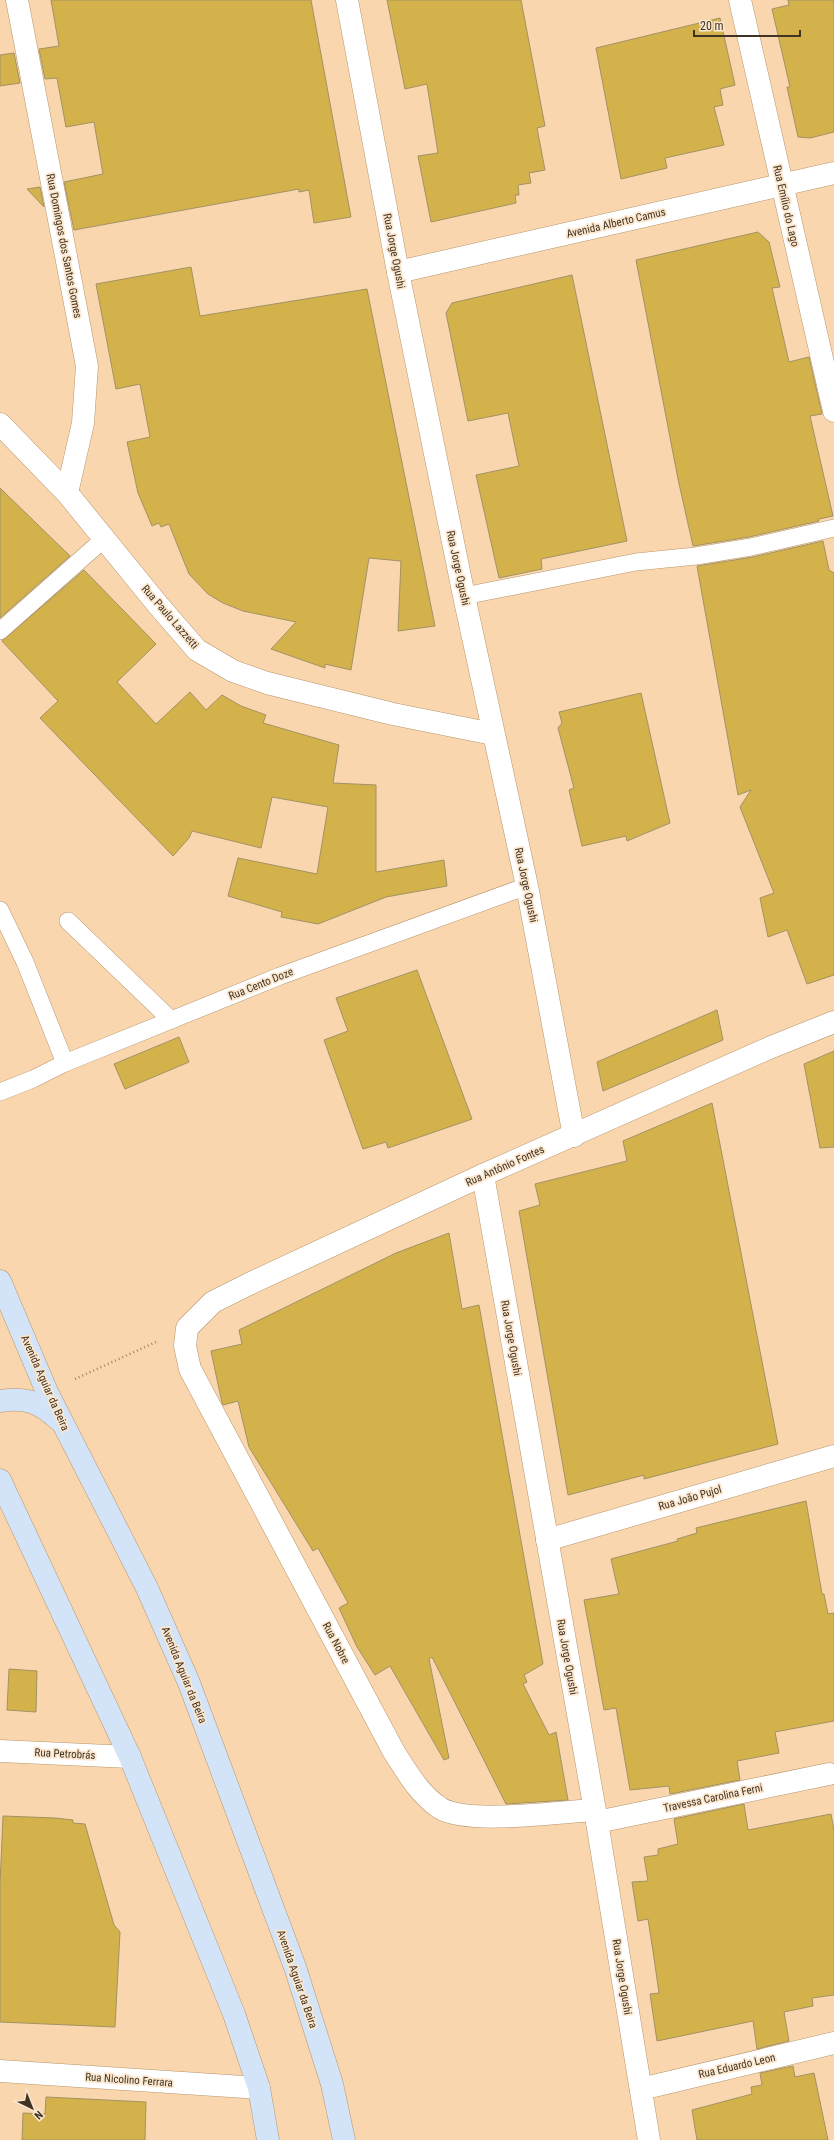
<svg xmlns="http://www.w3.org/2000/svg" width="834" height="2140" font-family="'Roboto Condensed',sans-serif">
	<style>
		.building { fill: #d3b24c; stroke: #a29264 }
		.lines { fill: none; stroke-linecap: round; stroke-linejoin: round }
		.lane-casing { stroke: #b7966f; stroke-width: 18 }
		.street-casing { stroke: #b7966f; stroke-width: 23 }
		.secondary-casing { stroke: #b7966f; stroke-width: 23 }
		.path { stroke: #9d8568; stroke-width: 2.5; stroke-dasharray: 1 3; stroke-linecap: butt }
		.lane { stroke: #fff; stroke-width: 17 }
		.street { stroke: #fff; stroke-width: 22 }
		.secondary { stroke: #d3e4f8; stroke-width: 22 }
		.labels { text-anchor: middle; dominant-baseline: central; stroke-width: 3.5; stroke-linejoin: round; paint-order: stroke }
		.street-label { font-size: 11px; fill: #413323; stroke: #fbe6ce }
	</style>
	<rect width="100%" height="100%" fill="#f9d6ad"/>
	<g class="building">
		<polygon points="51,0 311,0 351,217 314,223 309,190 299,192 299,189 74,230 64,182 103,174 94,122 66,127 57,78 45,79 39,49 59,46"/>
		<polygon points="387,0 521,0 545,126 537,128 545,170 529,173 531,183 518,185 519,195 515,195 516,203 431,222 418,156 438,153 427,84 405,89"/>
		<polygon points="788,0 834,0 834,132 810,138 798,137 787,87 790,87 772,9 789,5"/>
		<polygon points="720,18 735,85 720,89 723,105 714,107 724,145 665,158 667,168 621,179 596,48"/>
		<polygon points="14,53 20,83 0,86 0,55"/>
		<polygon points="40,187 44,207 27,189"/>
		<polygon points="758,232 769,242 780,287 772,288 789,362 809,357 822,414 810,416 833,516 819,519 819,521 749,537 693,546 678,479 636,260"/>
		<polygon points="191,267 200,316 367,289 435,626 398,631 401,561 369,558 351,670 325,664 325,668 271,649 296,622 243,611 223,603 208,594 189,574 169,524 161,527 159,523 152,526 138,493 127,442 150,437 140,384 116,389 96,284"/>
		<polygon points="572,275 627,541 541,559 542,569 499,578 476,475 519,466 508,413 468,421 446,313 452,303"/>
		<polygon points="0,488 70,556 0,618"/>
		<polygon points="823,541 829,570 834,573 834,975 807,984 787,930 768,937 760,898 774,893 740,807 751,790 738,795 697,566 753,557"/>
		<polygon points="84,570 156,644 117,682 156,724 190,692 206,710 222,695 241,706 266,715 263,723 339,745 333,783 376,785 376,872 444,860 447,886 386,897 318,924 281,917 282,912 228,896 238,858 317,874 328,807 272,797 261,848 192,831 189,838 173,856 40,718 58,701 2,641"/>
		<polygon points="641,693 670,823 627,841 626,836 582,846 569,790 574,788 558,728 562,723 559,712"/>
		<polygon points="417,970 472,1119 388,1148 386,1142 363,1149 324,1040 348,1031 336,998"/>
		<polygon points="717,1010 723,1040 603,1091 597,1062"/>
		<polygon points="179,1037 189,1062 125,1089 114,1064"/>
		<polygon points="834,1051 834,1147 820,1148 804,1064"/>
		<polygon points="712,1103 778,1444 644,1479 644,1475 568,1495 519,1211 540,1205 535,1184 627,1161 623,1141"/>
		<polygon points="449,1233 462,1309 479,1305 543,1664 524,1675 527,1682 523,1684 549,1735 556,1732 568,1800 506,1804 432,1657 429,1659 449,1758 444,1760 390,1666 375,1675 357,1647 339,1608 348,1603 318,1548 313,1551 249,1447 238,1401 223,1405 222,1403 211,1351 242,1344 239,1330 396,1253"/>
		<polygon points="806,1501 822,1594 824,1594 828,1614 834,1613 834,1721 775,1732 779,1753 737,1761 740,1780 670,1794 669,1786 630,1790 616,1708 604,1710 584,1600 619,1594 611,1559 678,1541 677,1539 697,1533 696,1528"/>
		<polygon points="9,1669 37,1671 36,1712 7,1710"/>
		<polygon points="744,1804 748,1830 831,1814 834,1830 834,1995 812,1998 813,2006 784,2012 789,2041 757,2049 753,2021 657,2041 650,1994 659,1993 653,1951 648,1919 638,1921 632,1882 648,1881 644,1857 658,1855 658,1849 678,1844 674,1819"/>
		<polygon points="3,1816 55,1818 73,1820 73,1823 85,1824 114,1925 120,1932 115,2027 0,2022 0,1884"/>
		<polygon points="793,2066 795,2077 814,2073 828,2140 697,2140 692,2110 752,2094 751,2087 762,2085 760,2073"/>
		<polygon points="46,2097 146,2102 145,2140 22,2140 23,2113 45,2114"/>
	</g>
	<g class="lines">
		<g class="lane-casing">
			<g id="lane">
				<polyline points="464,596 636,562 696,556 751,547 834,528"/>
				<polyline points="0,631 105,538"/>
				<polyline points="0,910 25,962 65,1063"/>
				<polyline points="68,921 171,1020"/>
				<polyline points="0,1092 33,1079 65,1063 280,976 527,886"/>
			</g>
		</g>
		<g class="street-casing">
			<g id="street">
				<polyline points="17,0 87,366 83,423 67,493"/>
				<polyline points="347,0 398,272 464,596 527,886 574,1136"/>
				<polyline points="740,0 834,411"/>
				<polyline points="398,272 834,173"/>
				<polyline points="0,424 67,493 158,605 197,650 233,671 267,683 393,714 493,734"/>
				<polyline points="483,1175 597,1822 649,2140"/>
				<polyline points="547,1540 834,1456"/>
				<polyline points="0,1751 130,1757"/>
				<path d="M594 1810C560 1812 467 1825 440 1808 419 1794 407 1772 394 1752L190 1369 185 1346 187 1328 213 1302 249 1284 483 1175 769 1048 834 1022"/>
				<polyline points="597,1822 829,1774"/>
				<polyline points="0,2071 259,2088"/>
				<polyline points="641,2089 834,2043"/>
			</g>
		</g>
		<g class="secondary-casing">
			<g id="secondary">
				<polyline points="0,1281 47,1392 147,1588 189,1683 295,1967 332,2084 344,2140"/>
				<path d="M0 1401C27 1397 39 1402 59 1420"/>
				<polyline points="0,1480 130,1757 234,2014 259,2088 268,2140"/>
			</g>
		</g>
		<polyline class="path" points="75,1379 156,1342"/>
		<use href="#lane" class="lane"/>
		<use href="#street" class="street"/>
		<use href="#secondary" class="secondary"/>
	</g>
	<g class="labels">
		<g class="street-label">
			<text transform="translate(786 206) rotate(77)">Rua Emílio do Lago</text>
			<text transform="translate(616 223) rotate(-13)">Avenida Alberto Camus</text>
			<text transform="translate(64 246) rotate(79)">Rua Domingos dos Santos Gomes</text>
			<text transform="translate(394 251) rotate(79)">Rua Jorge Ogushi</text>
			<text transform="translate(458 568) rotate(78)">Rua Jorge Ogushi</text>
			<text transform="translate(170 617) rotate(49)">Rua Paulo Lazzetti</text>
			<text transform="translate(526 885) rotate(78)">Rua Jorge Ogushi</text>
			<text transform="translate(261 984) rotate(-22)">Rua Cento Doze</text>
			<text transform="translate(505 1166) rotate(-24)">Rua Antônio Fontes</text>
			<text transform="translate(511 1338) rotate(80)">Rua Jorge Ogushi</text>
			<text transform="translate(45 1383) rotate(66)">Avenida Aguiar da Beira</text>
			<text transform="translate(690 1498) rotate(-16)">Rua João Pujol</text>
			<text transform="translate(336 1643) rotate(62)">Rua Nobre</text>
			<text transform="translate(567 1657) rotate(80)">Rua Jorge Ogushi</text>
			<text transform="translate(184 1675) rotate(68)">Avenida Aguiar da Beira</text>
			<text transform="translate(65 1754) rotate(3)">Rua Petrobrás</text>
			<text transform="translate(713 1798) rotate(-12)">Travessa Carolina Ferni</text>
			<text transform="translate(622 1977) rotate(81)">Rua Jorge Ogushi</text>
			<text transform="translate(297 1979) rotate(71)">Avenida Aguiar da Beira</text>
			<text transform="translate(737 2066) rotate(-13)">Rua Eduardo Leon</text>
			<text transform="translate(129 2080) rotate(4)">Rua Nicolino Ferrara</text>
		</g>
	</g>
	<g transform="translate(32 2108) rotate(137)" stroke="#fbe6ce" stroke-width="3" paint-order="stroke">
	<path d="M0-3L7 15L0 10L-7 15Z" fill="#413323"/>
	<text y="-6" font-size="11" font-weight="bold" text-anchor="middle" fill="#413323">N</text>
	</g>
	<path d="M694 30v6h106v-6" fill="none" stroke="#413323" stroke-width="2"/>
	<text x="700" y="30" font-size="12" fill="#413323" stroke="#fbe6ce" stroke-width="3" paint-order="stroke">20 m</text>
</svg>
